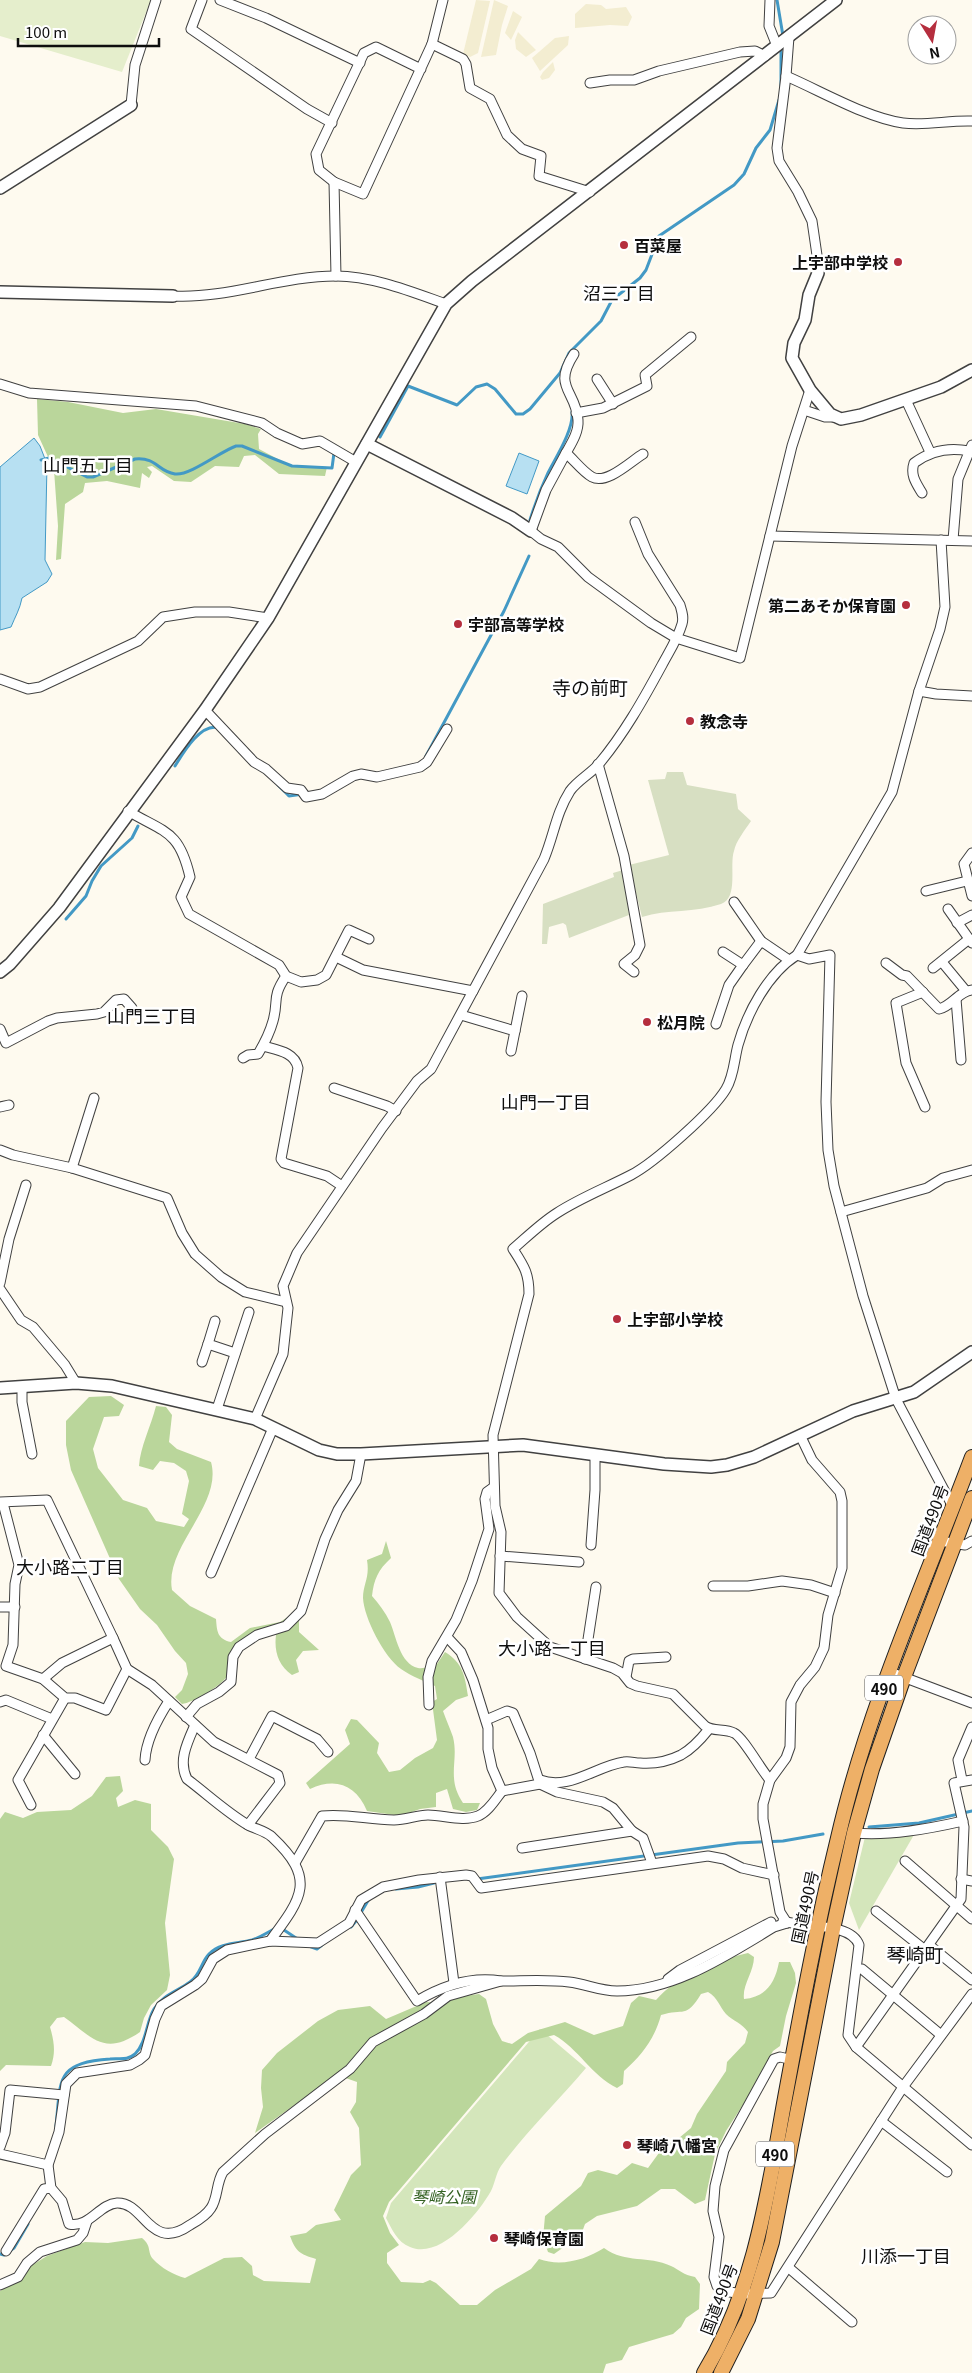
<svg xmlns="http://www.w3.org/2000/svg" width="972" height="2373" font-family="Georgia,'Noto Sans JP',serif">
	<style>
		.farmland { fill: #f3edd1 }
		.green { fill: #d4e6bb }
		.forest { fill: #bad69b }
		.cemetery { fill: #d7dfc2 }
		.pitch { fill: #e5eecc }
		.water { fill: #b7e0f2; stroke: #4399c5 }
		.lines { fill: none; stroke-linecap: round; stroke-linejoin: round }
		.stream { stroke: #4399c5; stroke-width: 3 }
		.minor-casing { stroke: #414141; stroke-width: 11 }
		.tertiary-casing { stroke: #414141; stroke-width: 14 }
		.trunk-casing { stroke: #1f1f1f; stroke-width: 16 }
		.minor { stroke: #fff; stroke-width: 9 }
		.tertiary { stroke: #fff; stroke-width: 11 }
		.trunk { stroke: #eeb067; stroke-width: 14 }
		.poi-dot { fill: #b52e3e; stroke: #fff; stroke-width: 2 }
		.labels { text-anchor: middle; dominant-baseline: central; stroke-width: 5; stroke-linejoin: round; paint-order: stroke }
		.shield { fill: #fff; stroke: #565656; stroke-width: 1 }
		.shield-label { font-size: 15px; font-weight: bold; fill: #0e0e0e }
		.poi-label { font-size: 16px; font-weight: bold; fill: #0e0e0e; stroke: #fff; text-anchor: start }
		.street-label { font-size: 16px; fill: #0e0e0e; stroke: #fff }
		.park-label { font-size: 16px; font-style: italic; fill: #336122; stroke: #fff }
		.neighbourhood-label { font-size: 18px; fill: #0e0e0e; stroke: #fff }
		.quarter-label { font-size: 19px; fill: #0e0e0e; stroke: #fff }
	</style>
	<rect width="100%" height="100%" fill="#fefaef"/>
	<g class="farmland">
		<polygon points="476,0 490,1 478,53 470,57 463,54"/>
		<polygon points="494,0 508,6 502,25 496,55 481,57"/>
		<polygon points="586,4 601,5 606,9 626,7 632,17 628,26 610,25 575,28 575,14"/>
		<polygon points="513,11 522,17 511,40 505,33"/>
		<polygon points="518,32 536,50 526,57 516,49 515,40"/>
		<polygon points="569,36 568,45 540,71 532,58 555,38"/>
		<polygon points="553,62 555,70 549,78 542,80 540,77 543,72"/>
	</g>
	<g class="green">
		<polygon points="915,1833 859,1930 849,1903 865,1837"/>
		<path d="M540 2029 586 2068C558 2101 526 2132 501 2166 496 2173 495 2183 491 2191 478 2214 440 2260 410 2247 397 2242 392 2229 386 2218L391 2203Z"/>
	</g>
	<g class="forest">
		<polygon points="37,399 68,402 123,413 156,409 245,424 261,429 258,434 259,449 289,465 327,467 325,476 279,474 255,455 244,456 239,467 215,466 191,482 174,481 152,466 147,467 152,472 149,478 142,473 140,488 107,481 85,483 83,492 65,504 61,559 56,560 58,526 54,470 38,435"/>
		<path d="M111 1396 124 1405 119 1416 104 1417 93 1449 98 1468 123 1500 147 1508 156 1521 184 1527 189 1519 182 1514 189 1481 186 1471 174 1463 160 1461 153 1470 139 1466C140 1447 151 1426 156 1406L166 1407 172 1415 169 1442 177 1449 211 1462C223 1505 164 1547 172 1590L190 1606 216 1619C217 1631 217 1639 231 1642L250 1628 280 1622 291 1615 299 1621V1632L319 1650 303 1651 296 1660 299 1672 292 1675C278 1665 274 1651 276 1635L265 1630C248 1636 233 1641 229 1660 228 1665 229 1671 227 1676 223 1685 192 1703 182 1704L175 1697 182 1690 188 1674 186 1663 175 1651 157 1625 140 1609 119 1579 71 1470 66 1445V1421L89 1397Z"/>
		<path d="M386 1541 391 1558C378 1570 374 1579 372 1596 379 1604 385 1612 390 1622 396 1636 400 1664 418 1668 424 1669 432 1666 437 1664L445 1652C463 1663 465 1676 468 1696L456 1700 443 1711C446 1720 450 1728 453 1737 459 1761 446 1778 463 1803H480L477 1810 466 1812 453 1809 447 1789 436 1793V1807L420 1809 401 1816 367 1811C356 1785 336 1777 310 1789L306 1783 350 1744 345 1730 351 1719 357 1720 379 1743 377 1753 389 1772 400 1770 415 1758 433 1748 437 1740 432 1702 437 1699 435 1686C424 1681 411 1676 401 1669 384 1657 364 1618 363 1598 363 1584 370 1578 367 1560L382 1554Z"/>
		<path d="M120 1776 123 1791 116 1798 118 1807 135 1800 151 1804V1830L168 1847 174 1859 165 1923 170 1975 167 1990 151 2005 144 2018 140 2032C104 2057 92 2037 64 2017L57 2018 50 2027C54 2041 56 2052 51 2066L6 2065 0 2071V1819L5 1812 23 1818 37 1812 71 1810 92 1796 106 1777Z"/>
		<path d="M748 1953 754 1957C754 1972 742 1985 744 1999 766 1997 775 1983 779 1962H790L795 1973 796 1983 786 2016 780 2046 773 2051 748 2097 726 2131 715 2154 705 2200 695 2204 675 2189H661L637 2206 597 2216 585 2224 581 2235 554 2254 548 2252 543 2238 545 2216 581 2186 588 2173 598 2170 617 2175 632 2163 648 2168 664 2146 679 2138 691 2128 697 2114 726 2071 727 2062 745 2043 748 2032C742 2023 733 2021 726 2014 719 2006 718 1998 708 1992L701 1994C686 2019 684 2008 661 2015 655 2038 642 2055 624 2071L623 2084 617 2088C592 2076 578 2048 554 2035L526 2042 389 2202 383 2216 390 2233 399 2245 387 2253V2263L401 2282 423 2283 430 2280 436 2283 460 2305H477L495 2290 531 2269 539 2259C561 2267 585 2260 604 2248 626 2264 648 2255 671 2266 680 2270 683 2275 695 2277L700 2284 699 2309 686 2318 681 2327 673 2334 629 2347 622 2360 606 2364 603 2373H0V2291L22 2278 29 2267 47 2256 63 2250 85 2242 108 2243 142 2238C152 2246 147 2252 153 2259 161 2268 174 2275 185 2278L224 2258 242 2257 252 2266 253 2275 264 2281 310 2283 316 2259C300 2254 296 2252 290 2236L306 2233 316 2225 341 2220 334 2210 351 2175 361 2165 359 2128 350 2112 356 2102 357 2082 337 2075 255 2133 263 2107 261 2088 262 2070 277 2053 318 2021 338 2010 370 2006 386 2019 426 2002 444 2003 458 1997 479 1994 486 1999 493 2024 502 2041 512 2044 528 2033 565 2022 594 2035 623 2026 631 2003 639 1996 656 2000C678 1975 716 1960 748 1953Z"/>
	</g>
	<g class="cemetery">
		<path d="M667 772H683L687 785 736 794 738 809 751 821C745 830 736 841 734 851 729 865 739 898 721 904 695 913 667 909 642 917L629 865 669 855 648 780 665 779Z"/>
		<polygon points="623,870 629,915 569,938 566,925 563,923 549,927 547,944 542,944 543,904 614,877 613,873"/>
	</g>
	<polygon class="pitch" points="0,0 151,0 122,72 0,36"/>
	<g class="water">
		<path d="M34 438 40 446 47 464 45 560 52 574 47 582 22 598C20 609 15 617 11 627L0 630V467Z"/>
		<polygon points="519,453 539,461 527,494 506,486"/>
	</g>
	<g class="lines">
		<g class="stream">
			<polyline points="777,0 783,36"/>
			<polyline points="781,86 781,48"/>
			<polyline points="380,437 408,386 457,405 476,387 487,384 495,389 516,414 523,414 530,409 560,373 569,353 601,321 612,300 640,278 646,270 659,236 734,185 744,174 756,148 770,130 779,100"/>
			<path d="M41 460 49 458 87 477H93L135 459C157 457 157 471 175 474 190 476 221 451 236 446H242L292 466 332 468 334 453"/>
			<path d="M530 520C535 504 541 488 548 473 556 457 574 429 572 412"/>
			<polyline points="426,756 504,611 529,556"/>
			<path d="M175 766C183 753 201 722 219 728"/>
			<polyline points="278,785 289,796 303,794"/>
			<polyline points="66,919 86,896 92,881 101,866 132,838 138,826"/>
			<polyline points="869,1827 919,1823 972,1811"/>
			<polyline points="477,1879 738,1843 783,1841 823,1834"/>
			<polyline points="396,1889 418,1887 434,1883"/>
			<polyline points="351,1927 356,1921 369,1899"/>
			<polyline points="281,1928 299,1940"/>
			<polyline points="306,1945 317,1949 322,1945"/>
			<path d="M56 2126C61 2079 55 2063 110 2059 120 2058 127 2061 135 2054 147 2042 146 2022 154 2009 163 1995 178 1991 190 1982 201 1974 201 1962 209 1954 221 1942 238 1944 252 1940 261 1937 268 1932 276 1928"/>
			<polyline points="0,2254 4,2255 14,2248 28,2224"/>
		</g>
		<g class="minor-casing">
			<g id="minor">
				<polyline points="202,0 191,29 307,109 332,123"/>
				<polyline points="220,0 266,18 360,63"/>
				<polyline points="770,0 769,26 777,46"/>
				<polyline points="789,37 786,76 777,148 779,161 798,192 812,221 818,262"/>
				<polyline points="432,44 463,59 466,64 470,88 490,99 507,135 522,149 541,156 539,176 590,192"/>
				<polyline points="421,69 376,47 364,53 316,154 319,170 334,182 363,194 432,44 443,0"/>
				<path d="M786 76C821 91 867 118 903 123 926 126 949 120 972 121"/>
				<polyline points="590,83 610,80 634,80 659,71 740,52 755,51 765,56"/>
				<polyline points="131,105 135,65 156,0"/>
				<polyline points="334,182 336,276"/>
				<path d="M173 296C228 299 281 276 336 276 373 276 412 292 446 304"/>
				<polyline points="597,379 613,404"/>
				<polyline points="0,384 29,393 196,406 262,423 277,433 302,444 320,441 356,462"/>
				<polyline points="906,400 930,452"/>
				<polyline points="804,410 825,417 835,417"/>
				<polyline points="576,413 603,408 647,386 645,375 691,337"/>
				<path d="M566 453C571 444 579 432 578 420 576 390 552 388 574 354"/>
				<path d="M643 454C631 461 607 485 592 477 583 472 574 460 566 453L546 490 531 531 541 539 558 547 588 577 651 623 676 638 740 658 792 446 810 390"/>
				<path d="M922 493C916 483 910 475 914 463 930 451 949 447 969 451"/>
				<polyline points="770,536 972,541"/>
				<polyline points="953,540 958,479 972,445"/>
				<polyline points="0,679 28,689 40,687 138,641 163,617 195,612 229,612 268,618"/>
				<polyline points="919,691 936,694 972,696"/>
				<polyline points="205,710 254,762 266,769 287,788 301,790 306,797 322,794 353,776 361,774 377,777 420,767 427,762 447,729"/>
				<polyline points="598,764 624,856 640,945 635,955 624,964 634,972"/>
				<path d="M128 811C165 833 179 830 190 877L181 897 189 914 279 965 286 976 301 982 317 980 326 975 349 930 369 939"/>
				<polyline points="972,853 964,864 972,896"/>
				<polyline points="926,891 967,881"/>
				<polyline points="734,902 761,941 789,960"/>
				<polyline points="948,909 972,943"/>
				<polyline points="957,923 972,915"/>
				<polyline points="723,952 743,965 761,941"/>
				<polyline points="797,955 809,959 830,955 826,1102 828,1150 834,1186 863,1296 896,1399 953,1507"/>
				<polyline points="336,957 363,970 473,991"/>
				<polyline points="942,962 966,991"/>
				<path d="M886 963 902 975 907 976 939 1009C952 1006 959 991 972 990"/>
				<polyline points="933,968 969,939"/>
				<polyline points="923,992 896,1003 906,1063 925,1107"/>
				<polyline points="956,999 961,1060"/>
				<polyline points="461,1015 515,1031"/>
				<polyline points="716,1024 729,985 743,965"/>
				<polyline points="0,1029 6,1043 48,1021 57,1018 97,1014 104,1012 116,1000 124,999 132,1008"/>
				<path d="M263 1046C277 1050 295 1052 298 1068L281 1159 284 1163 327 1176 342 1186"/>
				<polyline points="511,1051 522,996"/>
				<path d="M243 1058 248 1055 258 1054C264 1044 270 1032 273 1021 279 1000 271 998 286 976"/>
				<polyline points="334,1088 387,1106 396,1111"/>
				<polyline points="0,1107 9,1105"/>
				<polyline points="0,1150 13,1155 72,1168 167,1198 182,1233 195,1254 221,1277 245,1292 286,1302"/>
				<polyline points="72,1168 94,1098"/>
				<polyline points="841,1212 927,1188 943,1178 972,1170"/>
				<polyline points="0,1283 9,1239 26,1185"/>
				<polyline points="0,1289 21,1320 33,1327 65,1365 76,1383"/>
				<polyline points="215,1321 208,1344 235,1353"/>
				<polyline points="202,1362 208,1344"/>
				<polyline points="22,1387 22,1402 32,1454"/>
				<polyline points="217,1409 249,1312"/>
				<path d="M255 1419 283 1354 288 1308 283 1286 297 1253 382 1128 417 1081 431 1069 544 859C554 835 556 813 570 791 577 781 590 774 598 765 624 734 643 700 662 665 669 652 678 638 682 624 684 617 682 612 680 605L648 554 635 522"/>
				<polyline points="0,1502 47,1500 113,1638 62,1663 43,1679"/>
				<polyline points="3,1503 19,1565 15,1584 13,1645 6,1666 43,1679 65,1698 75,1698 106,1710 127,1669"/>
				<polyline points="940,1541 965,1545 972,1541"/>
				<polyline points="591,1545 595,1490 595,1456"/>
				<polyline points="500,1556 579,1562"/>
				<polyline points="211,1573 273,1428"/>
				<polyline points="713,1586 748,1586 782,1581 811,1585 835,1593"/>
				<polyline points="0,1607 15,1607"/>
				<polyline points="447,1637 461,1652 473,1680 488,1728 488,1749 492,1768 502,1791 540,1784"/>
				<polyline points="113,1638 127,1669 152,1685 214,1742 278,1775 280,1783 248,1825"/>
				<polyline points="585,1659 596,1587"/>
				<polyline points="890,1672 972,1703"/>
				<polyline points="626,1677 629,1661 633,1659 666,1657"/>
				<polyline points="0,1702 6,1700 52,1719"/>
				<polyline points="429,1705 428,1677 432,1661 456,1620 472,1581 489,1529 485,1499 487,1492 494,1487"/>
				<polyline points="186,1717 197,1704 219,1692 231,1682 233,1657 239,1647 257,1635 286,1626 301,1611 325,1539 338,1510 356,1481 361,1454"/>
				<polyline points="486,1720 507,1711 513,1713 530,1753 540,1784 557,1792 603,1802 613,1808 632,1831 643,1838 652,1863"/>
				<path d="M195 1725C187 1743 178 1761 187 1779 207 1794 226 1812 248 1825 255 1829 266 1831 272 1837 317 1879 302 1898 270 1941"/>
				<polyline points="43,1735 75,1774"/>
				<polyline points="249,1759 272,1716 317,1739 328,1752"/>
				<path d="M145 1760C146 1739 158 1718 169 1701"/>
				<path d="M540 1780C569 1791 596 1766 624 1762 629 1761 635 1763 640 1763 653 1764 669 1761 681 1755 692 1749 701 1739 709 1729"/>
				<path d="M770 1780C761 1770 743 1737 734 1733 725 1728 713 1732 705 1726L673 1694 637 1686 630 1683 622 1673 613 1668 550 1647 517 1617 499 1593 501 1532 495 1506 493 1435 529 1294C529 1273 524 1266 513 1249 527 1237 541 1223 557 1213 580 1198 606 1188 631 1175 654 1163 713 1111 726 1089 734 1076 734 1060 738 1045 747 1013 768 973 797 955L892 792 919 691 940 629 945 607 941 540"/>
				<polyline points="962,1780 958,1760 972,1727"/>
				<polyline points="31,1805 18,1780 65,1698"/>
				<path d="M854 1833C890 1836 928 1829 963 1821"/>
				<polyline points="522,1848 632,1831"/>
				<polyline points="905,1861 972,1919"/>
				<path d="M295 1863 322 1816C346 1813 369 1820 394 1820 406 1820 417 1815 428 1815 444 1815 463 1822 478 1816 488 1812 495 1800 502 1791"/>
				<polyline points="440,1877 454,1983"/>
				<polyline points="961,1879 972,1881"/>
				<path d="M355 1910 417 2001C442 1986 470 1976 501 1981 523 1981 547 1979 569 1982 586 1984 600 1991 617 1991 674 1991 727 1955 774 1927L787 1923"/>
				<polyline points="876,1911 925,1950"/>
				<path d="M783 1921C803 1928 851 1922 859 1945L848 2035 856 2047 972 2145"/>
				<polyline points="787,1923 780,1912 763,1819 763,1804 770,1780 786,1758 790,1747 791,1702 800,1685 815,1667 824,1648 828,1615 842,1568 842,1501 840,1492 812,1460 800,1435"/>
				<polyline points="929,1945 972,1980"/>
				<polyline points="862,1969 941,2035"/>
				<polyline points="668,1979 680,1970 771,1922"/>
				<path d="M501 1981 448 1996 424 2014 373 2042 350 2069 265 2134 223 2172C216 2183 218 2198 211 2208 206 2216 197 2221 190 2225 150 2253 145 2202 117 2203 99 2204 90 2228 69 2224L62 2201 51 2188 48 2165 59 2132 66 2084 77 2073 130 2065 139 2060 145 2055 155 2019 161 2006 195 1985 202 1979 213 1959 227 1950 270 1941 318 1943 349 1923 361 1900 383 1887 419 1880 466 1875 472 1876 481 1888 708 1856 724 1859 742 1868 774 1875"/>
				<polyline points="856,2047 961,1899 964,1827 954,1783 972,1780"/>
				<polyline points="793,2060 780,2057 774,2059 724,2150 715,2186 713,2211 719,2237 714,2277 717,2286 724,2291 742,2294 771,2293 903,2087 972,1994"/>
				<polyline points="881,2121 947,2172"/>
				<polyline points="0,2147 5,2133 10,2090 64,2095"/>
				<polyline points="0,2154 48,2165"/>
				<polyline points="6,2251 44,2189 51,2188"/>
				<polyline points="789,2268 852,2322"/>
				<polyline points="0,2285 18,2277 27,2263 40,2252 77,2240 83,2233 87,2221"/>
			</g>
		</g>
		<g class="tertiary-casing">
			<g id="tertiary">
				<polyline points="0,188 131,105"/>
				<polyline points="818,262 818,273 809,295 805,320 794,343 792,358 810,390 830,414 841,419 861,415 941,387 972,370"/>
				<polyline points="0,292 173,296"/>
				<polyline points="367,444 512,518 531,531"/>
				<polyline points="0,972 10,964 59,908 205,710 268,618 446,304 472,281 836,0"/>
				<polyline points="0,1388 76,1383 112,1386 255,1419 319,1450 337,1454 361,1454 523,1445 664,1464 711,1467 727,1465 754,1457 853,1411 914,1392 972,1352"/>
			</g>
		</g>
		<g class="trunk-casing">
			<g id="trunk">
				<path d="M704 2373C755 2289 768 2192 785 2098 801 2011 817 1924 838 1838 868 1707 925 1582 972 1457"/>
				<polyline points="721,2373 748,2319 772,2242 833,1929 854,1833 872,1769 904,1677 972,1498"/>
			</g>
		</g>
		<use href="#minor" class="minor"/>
		<use href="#tertiary" class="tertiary"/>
		<use href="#trunk" class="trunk"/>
	</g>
	<g class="poi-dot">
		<circle cx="624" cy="245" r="5"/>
		<circle cx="898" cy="262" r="5"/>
		<circle cx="906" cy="605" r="5"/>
		<circle cx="458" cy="624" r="5"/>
		<circle cx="690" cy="721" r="5"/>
		<circle cx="647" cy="1022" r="5"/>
		<circle cx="617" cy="1319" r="5"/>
		<circle cx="627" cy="2145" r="5"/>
		<circle cx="494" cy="2238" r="5"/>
	</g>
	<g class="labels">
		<g class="shield">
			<rect x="865" y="1675.5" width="38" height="25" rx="4"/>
			<rect x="756" y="2141.5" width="38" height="25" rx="4"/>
		</g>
		<g class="shield-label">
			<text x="884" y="1688">490</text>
			<text x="775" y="2154">490</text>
		</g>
		<g class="poi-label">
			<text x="634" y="245">百菜屋</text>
			<text x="888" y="262" text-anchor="end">上宇部中学校</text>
			<text x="896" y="605" text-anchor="end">第二あそか保育園</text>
			<text x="468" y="624">宇部高等学校</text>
			<text x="700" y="721">教念寺</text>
			<text x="657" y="1022">松月院</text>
			<text x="627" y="1319">上宇部小学校</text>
			<text x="637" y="2145">琴崎八幡宮</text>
			<text x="504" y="2238">琴崎保育園</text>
		</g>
		<g class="street-label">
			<text transform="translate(929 1520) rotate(-69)">国道490号</text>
			<text transform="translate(804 1907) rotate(-78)">国道490号</text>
			<text transform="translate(718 2299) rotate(-69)">国道490号</text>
		</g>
		<g class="park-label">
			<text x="444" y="2196">琴崎公園</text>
		</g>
		<g class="neighbourhood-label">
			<text x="619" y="292">沼三丁目</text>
			<text x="88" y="464">山門五丁目</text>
			<text x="152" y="1015">山門三丁目</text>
			<text x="546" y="1101">山門一丁目</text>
			<text x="70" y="1566">大小路二丁目</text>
			<text x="552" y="1647">大小路一丁目</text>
			<text x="906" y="2255">川添一丁目</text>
		</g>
		<g class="quarter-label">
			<text x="590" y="686">寺の前町</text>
			<text x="915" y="1953">琴崎町</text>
		</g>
	</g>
	<g transform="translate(932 40) rotate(169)"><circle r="24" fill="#ffffff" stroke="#9f9f9f"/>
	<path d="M0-4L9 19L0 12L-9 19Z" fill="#b52e3e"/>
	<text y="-8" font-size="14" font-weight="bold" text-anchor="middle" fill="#0e0e0e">N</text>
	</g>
	<path d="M18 38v8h141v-8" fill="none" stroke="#0e0e0e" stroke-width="2.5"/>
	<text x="25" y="38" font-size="15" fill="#0e0e0e" stroke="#ffffff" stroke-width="4" paint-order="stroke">100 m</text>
</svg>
